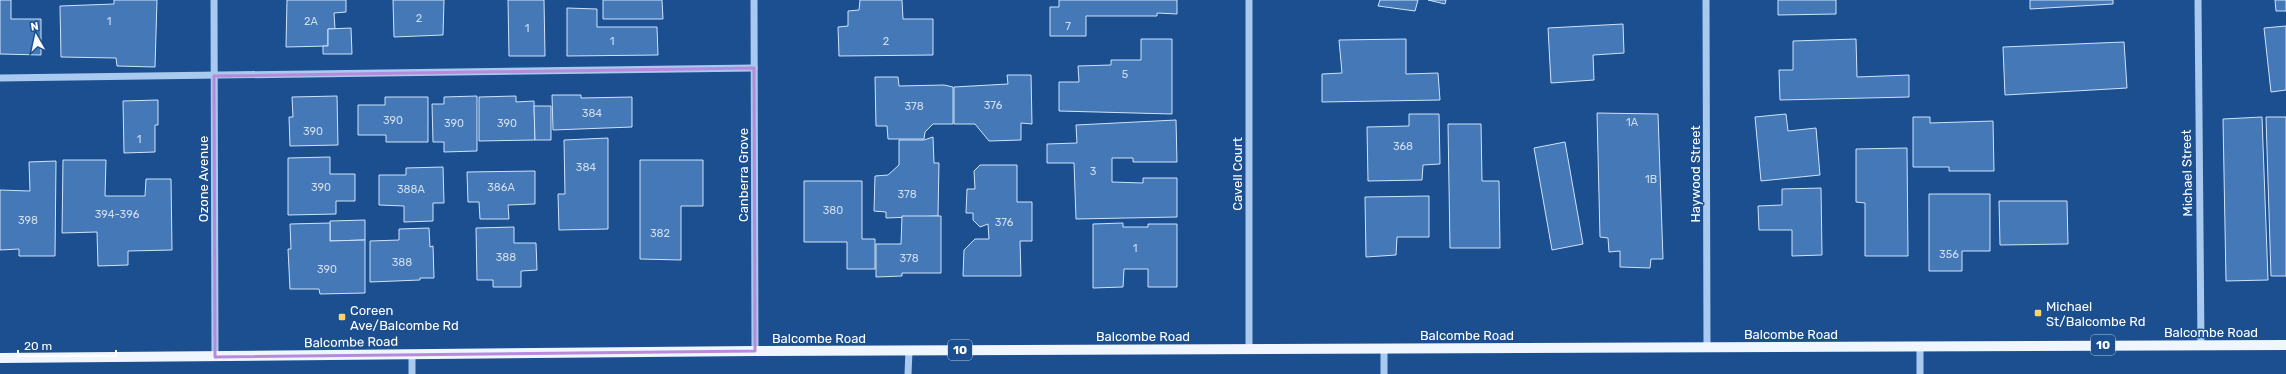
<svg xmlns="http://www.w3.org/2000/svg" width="2286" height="374" font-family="Rubik,sans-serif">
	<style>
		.building { fill: #4478b7; stroke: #cfe3fa }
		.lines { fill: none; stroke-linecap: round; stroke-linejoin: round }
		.minor { stroke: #a9c9ee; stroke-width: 7 }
		.major { stroke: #f0f6ff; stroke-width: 10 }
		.marked { fill: none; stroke: #b68bdc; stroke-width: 3; stroke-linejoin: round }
		.poi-dot { fill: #ffd166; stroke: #1b4f8f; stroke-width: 1.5 }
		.labels { text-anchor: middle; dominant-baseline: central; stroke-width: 3; stroke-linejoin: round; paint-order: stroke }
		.number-label { font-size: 11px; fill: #d0dded }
		.shield { fill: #1b4f8f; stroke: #bbcadd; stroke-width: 1 }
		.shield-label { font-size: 12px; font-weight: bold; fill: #fff }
		.street-label { font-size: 13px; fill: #fff; stroke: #1b4f8f }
		.poi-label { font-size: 13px; fill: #fff; stroke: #1b4f8f; text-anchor: start }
	</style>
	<rect width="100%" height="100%" fill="#1b4f8f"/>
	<g class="building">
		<polygon points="0,0 11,0 11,19 41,19 41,55 0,54"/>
		<polygon points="114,0 157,0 155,67 117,66 116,58 61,57 60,6 114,4"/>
		<polygon points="287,0 346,0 346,12 334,13 335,29 328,29 328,46 286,47"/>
		<polygon points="393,0 444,0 443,35 394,37"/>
		<polygon points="508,0 544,0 545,56 509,56"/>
		<polygon points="603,0 662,0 663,19 603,19"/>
		<polygon points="860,0 902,0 903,19 933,19 933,55 839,56 838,27 848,26 848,11 859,10"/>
		<polygon points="1059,0 1177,0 1177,14 1157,13 1157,16 1086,16 1086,36 1050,36 1050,7 1059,7"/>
		<polygon points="1380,0 1418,0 1415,11 1378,6"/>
		<polygon points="1428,0 1446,0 1445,4"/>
		<polygon points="1778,0 1836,0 1836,14 1778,15"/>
		<polygon points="2030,0 2113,0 2113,4 2030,9"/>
		<polygon points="2275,0 2286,0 2286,11 2276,11"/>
		<polygon points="567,8 597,9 597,27 657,27 658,55 567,56"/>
		<polygon points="1623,24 1624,53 1593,55 1594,80 1551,83 1548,28"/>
		<polygon points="2286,26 2286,90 2271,92 2264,28"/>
		<polygon points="351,28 352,54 323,54 323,46 328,46 328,29"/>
		<polygon points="1141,39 1172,39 1172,114 1059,111 1059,82 1079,82 1078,66 1111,65 1111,60 1141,60"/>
		<polygon points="1406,39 1406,74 1438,73 1440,100 1322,102 1322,74 1342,73 1339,40"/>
		<polygon points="1856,39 1857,77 1909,75 1909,97 1780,100 1779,70 1793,70 1793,41"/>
		<polygon points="2124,42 2127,88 2005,95 2003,47"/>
		<polygon points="1007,75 1031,75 1032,124 1021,123 1021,140 989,141 975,124 954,124 954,87 1008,84"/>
		<polygon points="875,77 898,77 899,86 944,85 953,87 953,124 933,124 925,132 924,139 888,139 887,126 876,126"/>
		<polygon points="552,95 581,95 581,98 632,97 632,127 553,130"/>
		<polygon points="337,96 338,145 290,146 289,117 293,117 292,97"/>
		<polygon points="477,96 477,151 444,152 444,142 433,142 432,104 444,104 444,97"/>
		<polygon points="516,96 516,102 534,101 535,140 479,141 479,97"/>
		<polygon points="385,97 428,97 428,142 386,142 386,135 358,135 358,105 385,105"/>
		<polygon points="158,100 158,125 155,125 155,152 124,153 123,101"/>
		<polygon points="534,106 551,106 551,140 535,140"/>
		<polygon points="1597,113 1658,114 1663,259 1651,259 1650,268 1620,267 1620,251 1609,252 1608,238 1600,237"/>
		<polygon points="1409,114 1439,114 1440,164 1423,165 1422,180 1368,181 1367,127 1409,126"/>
		<polygon points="1786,114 1788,131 1816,128 1820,175 1761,181 1755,117"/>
		<polygon points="1913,117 1930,117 1930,123 1993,121 1994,171 1949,171 1949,167 1913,167"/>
		<polygon points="2262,117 2268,280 2226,281 2223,119"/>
		<polygon points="2266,117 2286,117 2286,276 2271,276"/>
		<polygon points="1176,120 1177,162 1133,162 1133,158 1112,158 1112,182 1143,183 1143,178 1177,178 1177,217 1076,219 1074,163 1047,163 1047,144 1077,143 1076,125"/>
		<polygon points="1448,124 1481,124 1482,181 1499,181 1500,248 1450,248"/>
		<polygon points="933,137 934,163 939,163 938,216 886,218 886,212 874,211 875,176 888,175 899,165 899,140 924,140"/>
		<polygon points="608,138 608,229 559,230 558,194 565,194 564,140"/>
		<polygon points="1565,142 1583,244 1552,250 1534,148"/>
		<polygon points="1907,148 1908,256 1865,256 1865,203 1856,202 1856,149"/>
		<polygon points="330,157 330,174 355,174 355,201 336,201 336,214 288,215 288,158"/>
		<polygon points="63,160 106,160 105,196 145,196 146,179 171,179 172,250 128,251 128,265 98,266 97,232 62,233"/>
		<polygon points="640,160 703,160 703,206 681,206 681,260 640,259"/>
		<polygon points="56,161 55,256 19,256 19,249 0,250 0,190 30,191 29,162"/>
		<polygon points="980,165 1017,165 1017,202 1032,202 1032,241 1020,241 1021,276 963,276 964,250 975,239 989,239 988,224 980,227 973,220 973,213 966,213 967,189 975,189 974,171"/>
		<polygon points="443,167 444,203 433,203 433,221 404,222 404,206 379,205 379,175 406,175 406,168"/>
		<polygon points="535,171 535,204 508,205 509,219 480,219 479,202 468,202 467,172"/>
		<polygon points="804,181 862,181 862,239 875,239 875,269 847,269 847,242 804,242"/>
		<polygon points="1821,188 1822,255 1792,256 1792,230 1759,230 1758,206 1782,205 1782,189"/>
		<polygon points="1929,194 1990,194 1990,251 1962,251 1962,271 1929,271"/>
		<polygon points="1429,196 1429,237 1397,237 1396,255 1366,257 1365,197"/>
		<polygon points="1999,201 2067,201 2068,244 2000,245"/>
		<polygon points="902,216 941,216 941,273 902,273 902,276 876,277 876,244 901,244"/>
		<polygon points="365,220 365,240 330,241 330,221"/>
		<polygon points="330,223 330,241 365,240 365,293 320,294 319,289 290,289 288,249 291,249 290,224"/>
		<polygon points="1123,223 1123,227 1148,227 1148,224 1177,224 1177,287 1148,287 1148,269 1124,269 1123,287 1093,288 1093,224"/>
		<polygon points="514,227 514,243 536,243 537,270 521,271 521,287 493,287 493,280 477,280 476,228"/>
		<polygon points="429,228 430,247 433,246 434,278 420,278 420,280 370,282 370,241 399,240 399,229"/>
	</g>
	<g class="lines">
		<g class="minor">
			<polyline points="214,0 215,357"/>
			<polyline points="754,0 755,351"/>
			<polyline points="1249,0 1249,348"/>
			<polyline points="1706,0 1707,347"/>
			<polyline points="2198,0 2201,345"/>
			<polyline points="0,78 754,68"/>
			<polyline points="1920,346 1920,374"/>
			<polyline points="1384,348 1384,374"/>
			<polyline points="412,354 412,374"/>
			<polyline points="908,374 909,351"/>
		</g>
		<polyline class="major" points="0,358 755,351 2286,345"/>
	</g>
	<path class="marked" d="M754 68 755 351 215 357 214 76Z"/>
	<g class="poi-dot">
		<rect x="2034" y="309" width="8" height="8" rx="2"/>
		<rect x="338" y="313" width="8" height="8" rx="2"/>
	</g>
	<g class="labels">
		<g class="number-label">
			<text x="419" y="18">2</text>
			<text x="109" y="21">1</text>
			<text x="311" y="21">2A</text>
			<text x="1068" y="26">7</text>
			<text x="527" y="28">1</text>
			<text x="612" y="41">1</text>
			<text x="886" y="41">2</text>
			<text x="1125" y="74">5</text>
			<text x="993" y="105">376</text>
			<text x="914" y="106">378</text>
			<text x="592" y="113">384</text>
			<text x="393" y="120">390</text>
			<text x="1632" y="122">1A</text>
			<text x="454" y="123">390</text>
			<text x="507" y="123">390</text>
			<text x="313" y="131">390</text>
			<text x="139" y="139">1</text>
			<text x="1403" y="146">368</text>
			<text x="586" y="167">384</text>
			<text x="1093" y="171">3</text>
			<text x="1651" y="179">1B</text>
			<text x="321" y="187">390</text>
			<text x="501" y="187">386A</text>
			<text x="411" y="189">388A</text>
			<text x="907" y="194">378</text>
			<text x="833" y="210">380</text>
			<text x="117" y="214">394-396</text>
			<text x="28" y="220">398</text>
			<text x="1004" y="222">376</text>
			<text x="660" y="233">382</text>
			<text x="1135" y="248">1</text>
			<text x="1949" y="254">356</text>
			<text x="506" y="257">388</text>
			<text x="909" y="258">378</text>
			<text x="402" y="262">388</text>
			<text x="327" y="269">390</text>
		</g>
		<g class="shield">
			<rect x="2091" y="335" width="24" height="20" rx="3"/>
			<rect x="948" y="340" width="24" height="20" rx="3"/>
		</g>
		<g class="shield-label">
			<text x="2103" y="345">10</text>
			<text x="960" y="350">10</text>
		</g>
		<g class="street-label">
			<text transform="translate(2187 173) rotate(-91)">Michael Street</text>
			<text transform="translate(1237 174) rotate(-90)">Cavell Court</text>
			<text transform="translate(1695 174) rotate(-90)">Haywood Street</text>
			<text transform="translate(743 175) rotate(-90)">Canberra Grove</text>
			<text transform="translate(203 179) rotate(-90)">Ozone Avenue</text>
			<text x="2211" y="332">Balcombe Road</text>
			<text x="1791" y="334">Balcombe Road</text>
			<text x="1467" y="335">Balcombe Road</text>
			<text x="1143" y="336">Balcombe Road</text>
			<text x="819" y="338">Balcombe Road</text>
			<text transform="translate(351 342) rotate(-1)">Balcombe Road</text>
		</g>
		<g class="poi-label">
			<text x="2046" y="306">Michael<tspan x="2046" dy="15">St/Balcombe Rd</tspan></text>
			<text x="350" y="310">Coreen<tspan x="350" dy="15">Ave/Balcombe Rd</tspan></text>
		</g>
	</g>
	<g transform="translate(36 36) rotate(351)" stroke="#1b4f8f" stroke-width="3" paint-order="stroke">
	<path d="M0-3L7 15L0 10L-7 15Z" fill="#ffffff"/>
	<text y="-6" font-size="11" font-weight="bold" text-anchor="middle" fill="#ffffff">N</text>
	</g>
	<path d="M18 350v6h98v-6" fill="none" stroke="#ffffff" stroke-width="2"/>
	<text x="24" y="350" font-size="12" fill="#ffffff" stroke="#1b4f8f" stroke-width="3" paint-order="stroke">20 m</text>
</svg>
